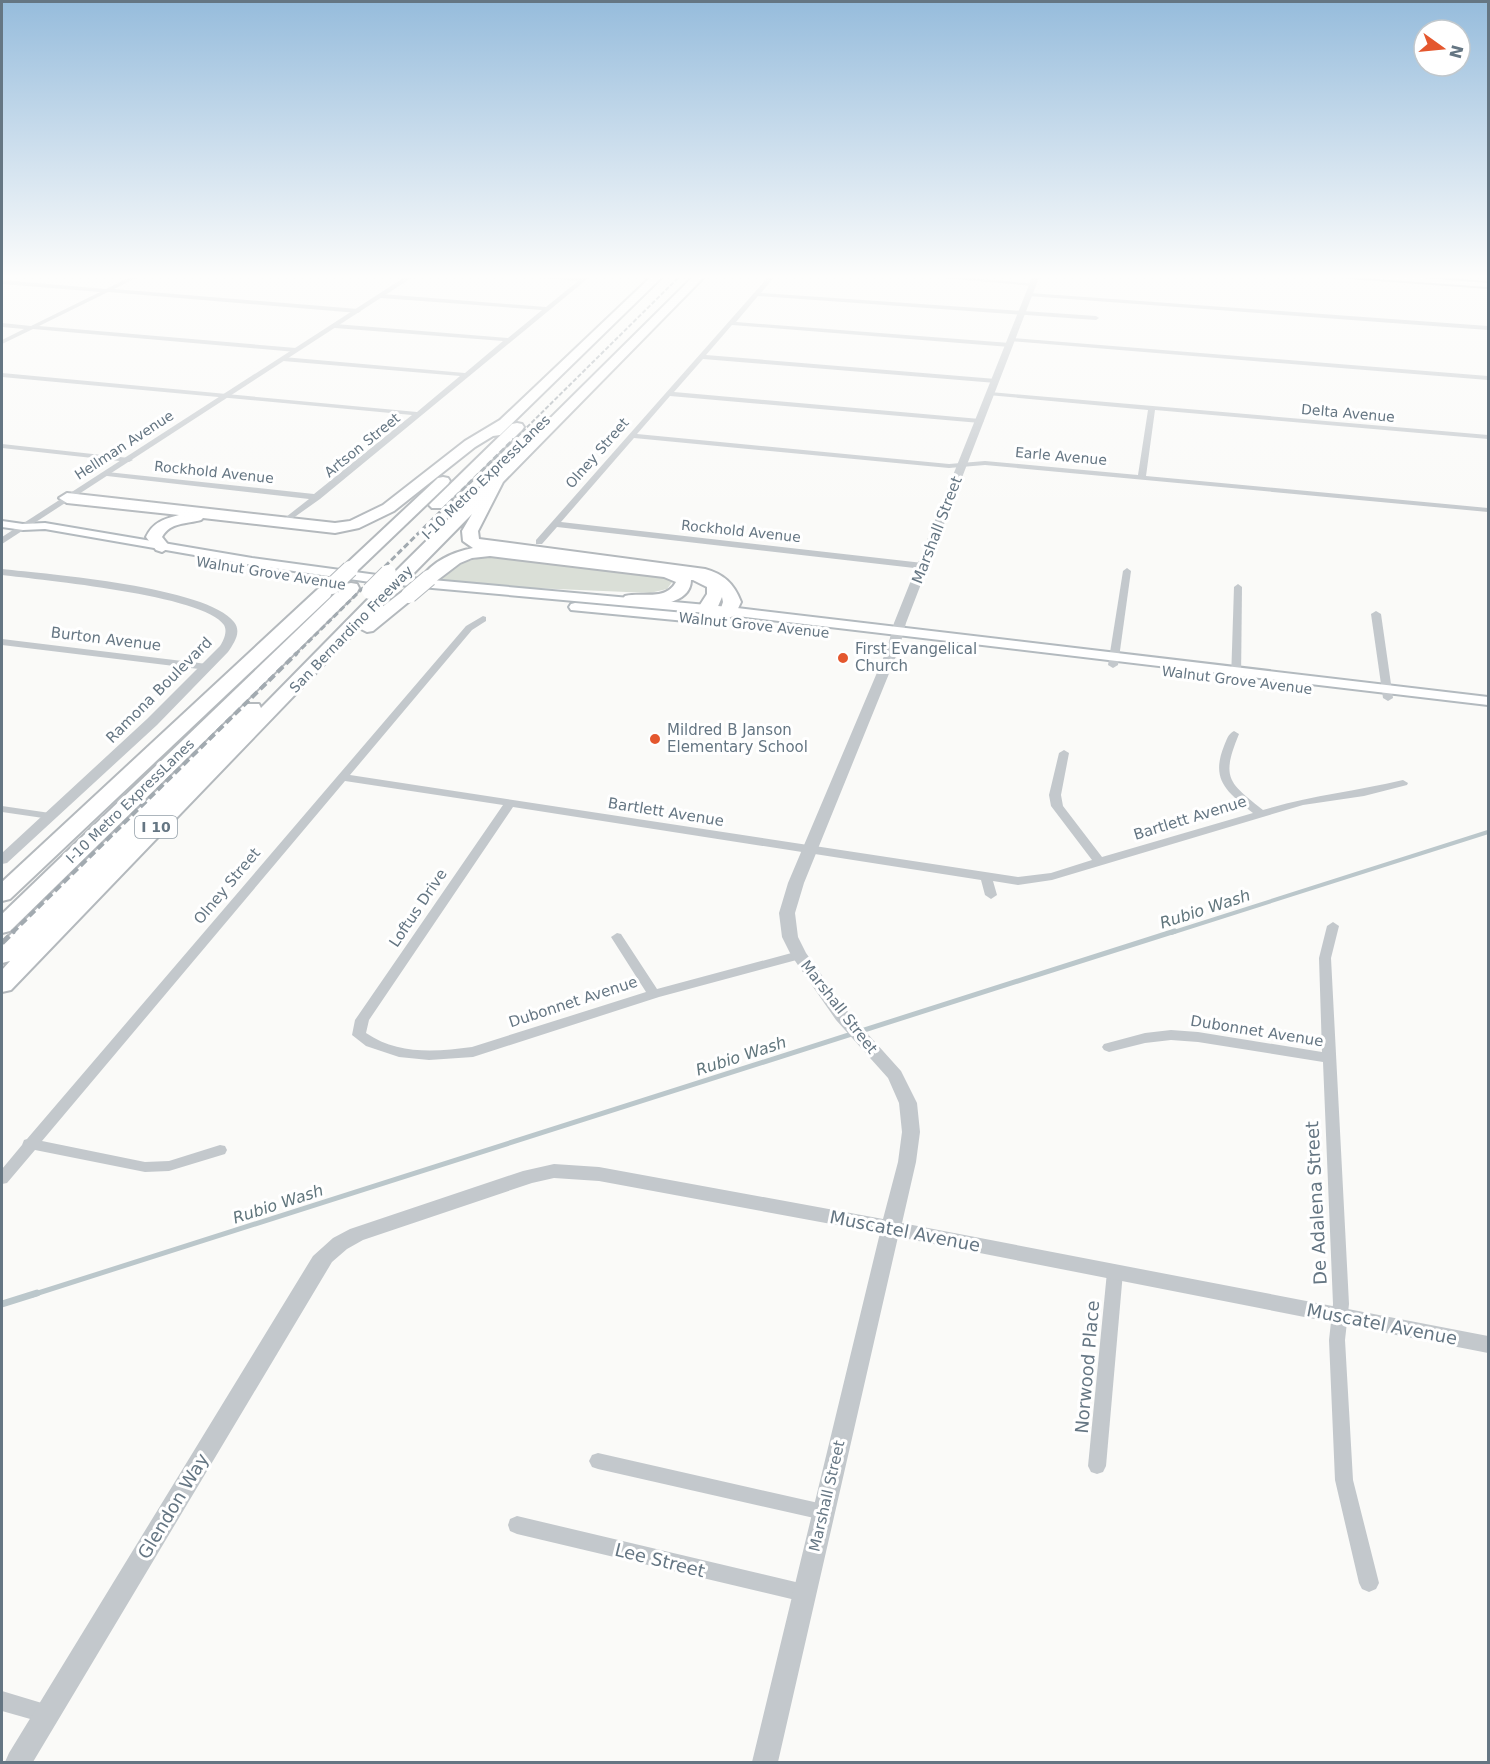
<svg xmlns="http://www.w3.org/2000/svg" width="1490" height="1764" font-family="'DejaVu Sans',sans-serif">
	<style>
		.green { fill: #dadfd7 }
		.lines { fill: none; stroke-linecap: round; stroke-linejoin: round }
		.stream-far2 { stroke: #bbc7cb; stroke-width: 4 }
		.stream-far1 { stroke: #bbc7cb; stroke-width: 5 }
		.stream { stroke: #bbc7cb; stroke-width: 7 }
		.secondary-casing { stroke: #b3babf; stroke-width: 4 }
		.motorway-casing { stroke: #b4b9bd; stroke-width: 4 }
		.minor { fill: #c3c8cc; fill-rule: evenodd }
		.tertiary { fill: #c3c8cc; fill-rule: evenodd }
		.secondary { fill: #fff; fill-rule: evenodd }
		.motorway { fill: #fff; fill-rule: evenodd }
		.rail-far3 { stroke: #a2aab0; stroke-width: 2; stroke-dasharray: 4.5 2; stroke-linecap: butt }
		.rail-far2 { stroke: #a2aab0; stroke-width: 3; stroke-dasharray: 6 3; stroke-linecap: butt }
		.rail-far1 { stroke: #a2aab0; stroke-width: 4; stroke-dasharray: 8 4; stroke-linecap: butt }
		.rail { stroke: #a2aab0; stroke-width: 5; stroke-dasharray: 10 5; stroke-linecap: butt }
		.motorway-bridge-casing { stroke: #b4b9bd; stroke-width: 18; stroke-linecap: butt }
		.motorway-bridge { stroke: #fff; stroke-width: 16 }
		.poi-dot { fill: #e4572e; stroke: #fff; stroke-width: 2 }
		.labels { text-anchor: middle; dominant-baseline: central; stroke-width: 6; stroke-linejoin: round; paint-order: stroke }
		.far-street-label { font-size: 14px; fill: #657683; stroke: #fff }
		.shield { fill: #fff; stroke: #939fa8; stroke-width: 1.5 }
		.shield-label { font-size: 14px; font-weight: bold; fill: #657683 }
		.street-label { font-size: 15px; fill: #657683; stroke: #fff }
		.poi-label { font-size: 15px; fill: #657683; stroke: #fff; text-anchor: start }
		.water-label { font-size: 16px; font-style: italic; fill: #60757c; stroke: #fff }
		.near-street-label { font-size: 18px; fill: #657683; stroke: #fff }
	</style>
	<rect width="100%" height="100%" fill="#fafaf8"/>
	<polygon class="green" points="485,557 660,575 672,582 667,589 650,593 533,588 440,580 464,562"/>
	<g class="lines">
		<polyline class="stream-far2" points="1171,933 1488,832"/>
		<polyline class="stream-far1" points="32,1295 1175,931"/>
		<polyline class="stream" points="2,1304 37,1293"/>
		<g class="secondary-casing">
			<g id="secondary">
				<polygon points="1344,275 1384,275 1488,283 1488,287 1348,277"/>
				<polygon points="2,521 23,524 45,523 252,558 377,575 729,607 1488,697 1488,705 729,615 377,583 252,565 45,529 23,530 2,527"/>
				<polygon points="575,603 696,614 702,618 696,622 571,610 569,607 571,604"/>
			</g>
		</g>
		<g class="motorway-casing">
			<g id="motorway">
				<path d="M653 275H664L500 435 493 436 475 447 394 511 359 528 335 533 203 518 201 520C187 524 170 522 162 537L170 547 162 552 156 550 146 537C153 522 164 519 179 515L67 503 59 498 67 493 335 523 350 521 383 505 465 441 500 420Z"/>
				<path d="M695 275H706L503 482 478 531 479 539 705 569C723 574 734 583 741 602L735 615 717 624H705L698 608 707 594V587L693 580H691C691 607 644 608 625 604L622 600 625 596C642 592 666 601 676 582L664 577 490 556 472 558 460 563 435 582H423L421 578C433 561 453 552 473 548L463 541 462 531 472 514 408 579H396L394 575 396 571ZM722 597 723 602 721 608 716 611Z"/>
				<polygon points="517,423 522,424 524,427 522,430 442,508 432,508 429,505 432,502 512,424"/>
				<polygon points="443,477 448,478 450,481 448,484 356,572 344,572 342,569 344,566 438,478"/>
				<polygon points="351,583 357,584 359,588 357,592 10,931 2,933 2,914 345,584"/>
				<polygon points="385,587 393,592 373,614 403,591 415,591 417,595 373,631 367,632 359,628 11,990 2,992 2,970 10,961 2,963 2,943 245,704 259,704 261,708 379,588"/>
				<polygon points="324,588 330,589 332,593 330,597 10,899 2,901 2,882 318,589"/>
			</g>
		</g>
		<g class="minor">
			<polygon points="134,275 142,275 114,289 358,309 361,311 358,313 108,292 39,326 296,348 299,350 296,352 33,329 2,344 2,340 24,329 2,327 2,323 31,326 100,292 2,284 2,280 106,289"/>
			<polygon points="509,275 581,278 585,275 592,275 320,499 289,521 285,519 286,517 309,499 107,476 103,474 107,472 314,494 412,415 2,377 2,373 417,412 460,376 283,361 280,359 283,357 465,373 503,341 335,328 332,326 335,324 508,338 542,310 381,298 378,296 381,294 546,307 578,281"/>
			<polygon points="770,275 776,275 761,293 1096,316 1099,318 1096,320 758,296 736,322 1010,343 1013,345 1010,347 732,325 706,355 996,379 999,381 996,383 703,359 674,392 980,419 984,421 980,423 670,396 637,434 949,464 985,461 1138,475 1148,410 988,395 988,393 990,392 1488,435 1488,439 1155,410 1146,476 1488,508 1488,512 985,465 949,468 634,438 561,522 923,563 927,566 923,569 557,527 542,544 536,544 536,540"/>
			<polygon points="907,275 936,275 1037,284 1034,286"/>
			<polygon points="1030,293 1488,326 1488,330 1028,296"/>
			<polygon points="1012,338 1488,376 1488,380 1010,341 1010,339"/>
			<polygon points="2,444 129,458 133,460 129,462 2,448"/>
			<polygon points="1127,568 1131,571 1118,665 1113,668 1108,665 1123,571"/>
			<polygon points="1238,584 1242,587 1241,680 1236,683 1231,680 1234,587"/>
			<polygon points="1376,611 1381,614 1393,698 1388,701 1383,698 1371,614"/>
			<path d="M483 616 486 617V621L472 630 350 775 1018 877 1051 873 1092 860 1051 806 1049 795 1059 753 1064 750 1069 753 1061 795 1063 806 1102 857 1253 813C1228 792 1210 781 1224 746 1227 739 1228 734 1234 731L1239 734C1221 778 1228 782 1263 810 1309 796 1356 791 1403 780L1408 783 1407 785 1364 796 1303 805 1052 880 1018 885 993 881 997 895 991 899 985 895 981 880 513 807 369 1020 366 1033C398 1055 436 1052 472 1047L646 992 611 937 617 933 621 934 657 989 799 951 805 955 804 958 659 997 473 1057 429 1060 399 1057 366 1046 352 1035 355 1020 503 805 345 781 42 1141 145 1162 169 1161 220 1145 225 1146 227 1150 225 1154 169 1171 145 1172 35 1150 7 1183 2 1184V1169L22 1145 24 1140 27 1139 466 626Z"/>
			<polygon points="2,639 207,664 212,667 207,670 2,645"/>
			<polygon points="2,806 50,813 56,816 50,819 2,812"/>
			<polygon points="1333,922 1339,926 1331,958 1349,1304 1345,1340 1353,1480 1379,1583 1376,1589 1369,1592 1362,1589 1359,1583 1335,1480 1329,1340 1333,1304 1323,1062 1198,1042 1171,1040 1145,1043 1109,1052 1104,1050 1102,1047 1104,1044 1145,1033 1171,1030 1198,1032 1322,1052 1319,958 1327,926"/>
			<polygon points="1115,1266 1121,1268 1123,1272 1106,1466 1103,1472 1097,1474 1091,1472 1088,1466 1107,1272 1109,1268"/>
			<polygon points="598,1453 823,1504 830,1506 832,1512 830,1518 823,1520 598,1469 592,1467 589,1461 592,1455"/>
			<polygon points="517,1516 804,1584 811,1586 814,1593 811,1600 804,1602 517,1534 510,1531 508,1525 510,1519"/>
			<polygon points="2,1691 55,1707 58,1714 55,1721 48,1724 2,1711"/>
		</g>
		<g class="tertiary">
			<polygon points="408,275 416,275 2,544 2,537"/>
			<polygon points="1033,275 1040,275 906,623 899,649 804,883 795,913 798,937 806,953 848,1012 901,1071 917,1103 920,1132 916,1162 902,1223 1488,1336 1488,1353 898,1237 778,1762 752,1762 880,1233 599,1181 554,1178 532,1183 363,1240 347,1249 332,1262 33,1762 5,1762 9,1753 313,1256 333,1238 350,1229 523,1171 554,1164 599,1167 883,1219 898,1162 902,1132 899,1103 888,1078 836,1020 791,955 782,937 779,913 788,883 887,649 894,623"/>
			<path d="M2 569C48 574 208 587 234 622 242 632 234 643 228 652L157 725 7 863 2 864V853L147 719 220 646C223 641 228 632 224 625 205 595 41 580 2 575Z"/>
		</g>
		<use href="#secondary" class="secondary"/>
		<use href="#motorway" class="motorway"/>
		<polyline class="rail-far3" points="513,441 681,275"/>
		<polyline class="rail-far2" points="295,655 514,439"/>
		<polyline class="rail-far1" points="12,933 297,653"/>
		<polyline class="rail" points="2,943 14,931"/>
		<g class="motorway-bridge-casing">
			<g id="motorway-bridge">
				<polyline points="332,586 350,569"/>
				<polyline points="370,591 388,573"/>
				<polyline points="409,595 429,578"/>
			</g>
		</g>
		<use href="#motorway-bridge" class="motorway-bridge"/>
	</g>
	<linearGradient id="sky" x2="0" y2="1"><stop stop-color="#96bcdc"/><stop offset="0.53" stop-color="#fdfdfc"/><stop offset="1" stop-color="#fdfdfc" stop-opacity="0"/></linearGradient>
	<rect width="1490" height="522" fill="url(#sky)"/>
	<g class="poi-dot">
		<circle cx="843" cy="658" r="6"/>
		<circle cx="655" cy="739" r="6"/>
	</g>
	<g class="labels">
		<g class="far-street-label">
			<text transform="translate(1348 413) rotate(5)">Delta Avenue</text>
			<text transform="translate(124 445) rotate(-33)">Hellman Avenue</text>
			<text transform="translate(362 445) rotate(-39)">Artson Street</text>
			<text transform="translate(597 453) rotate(-49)">Olney Street</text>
			<text transform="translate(1061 456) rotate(5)">Earle Avenue</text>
			<text transform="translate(214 472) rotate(6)">Rockhold Avenue</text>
			<text transform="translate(486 477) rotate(-44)">I-10 Metro ExpressLanes</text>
			<text transform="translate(741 531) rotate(6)">Rockhold Avenue</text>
			<text transform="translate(271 573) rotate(9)">Walnut Grove Avenue</text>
			<text transform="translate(754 625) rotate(6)">Walnut Grove Avenue</text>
			<text transform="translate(351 629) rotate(-46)">San Bernardino Freeway</text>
			<text transform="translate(1237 680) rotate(7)">Walnut Grove Avenue</text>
			<text transform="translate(130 801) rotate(-44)">I-10 Metro ExpressLanes</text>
		</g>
		<rect class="shield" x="135" y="816" width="42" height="22" rx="4.5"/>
		<g class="shield-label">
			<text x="156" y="827">I 10</text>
		</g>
		<g class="street-label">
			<text transform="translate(937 530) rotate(-69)">Marshall Street</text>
			<text transform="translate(106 639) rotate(7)">Burton Avenue</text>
			<text transform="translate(159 690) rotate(-45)">Ramona Boulevard</text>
			<text transform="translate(666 812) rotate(9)">Bartlett Avenue</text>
			<text transform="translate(1190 818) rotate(-17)">Bartlett Avenue</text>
			<text transform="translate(227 886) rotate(-50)">Olney Street</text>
			<text transform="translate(418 908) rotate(-56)">Loftus Drive</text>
			<text transform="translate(573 1002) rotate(-18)">Dubonnet Avenue</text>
			<text transform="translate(839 1007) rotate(52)">Marshall Street</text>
			<text transform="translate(1257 1031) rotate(9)">Dubonnet Avenue</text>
			<text transform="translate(827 1496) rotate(-77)">Marshall Street</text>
		</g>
		<g class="poi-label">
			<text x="855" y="649">First Evangelical<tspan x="855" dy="17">Church</tspan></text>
			<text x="667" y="730">Mildred B Janson<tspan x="667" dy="17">Elementary School</tspan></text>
		</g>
		<g class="water-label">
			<text transform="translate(1205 909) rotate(-18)">Rubio Wash</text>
			<text transform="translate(741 1056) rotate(-18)">Rubio Wash</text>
			<text transform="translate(278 1204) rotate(-18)">Rubio Wash</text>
		</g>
		<g class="near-street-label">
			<text transform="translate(1316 1203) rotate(-93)">De Adalena Street</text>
			<text transform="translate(905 1231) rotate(11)">Muscatel Avenue</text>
			<text transform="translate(1382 1324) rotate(11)">Muscatel Avenue</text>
			<text transform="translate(1087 1367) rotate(-85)">Norwood Place</text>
			<text transform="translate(173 1506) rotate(-59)">Glendon Way</text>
			<text transform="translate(660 1560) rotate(14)">Lee Street</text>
		</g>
	</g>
	<rect width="1490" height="1764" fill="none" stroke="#657683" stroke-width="6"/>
	<g transform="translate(1442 48) rotate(105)"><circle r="28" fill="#ffffff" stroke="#c1c8cd" stroke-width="1.5"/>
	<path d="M0-4.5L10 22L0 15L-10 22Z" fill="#e4572e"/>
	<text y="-9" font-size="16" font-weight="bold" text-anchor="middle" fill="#657683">N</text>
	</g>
</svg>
